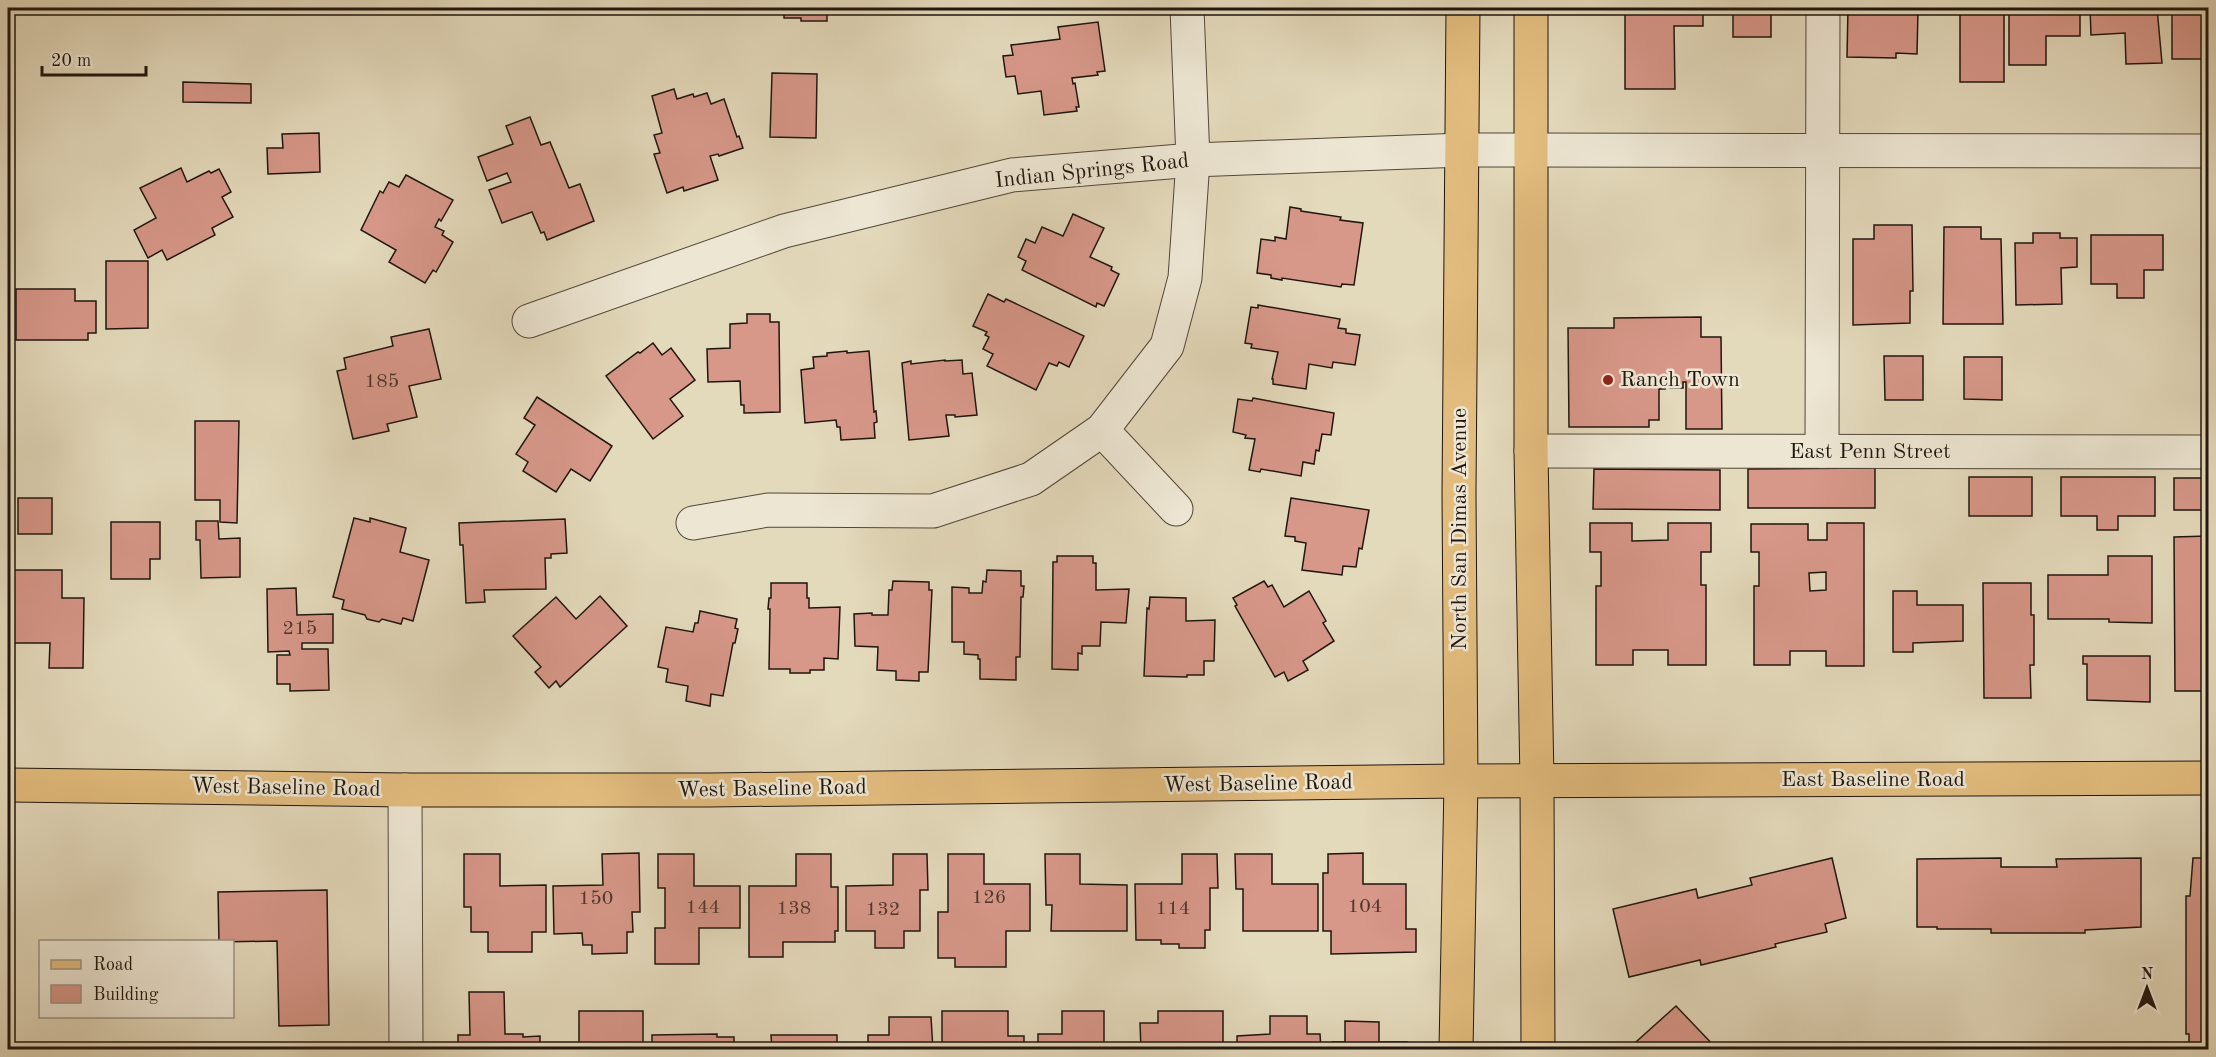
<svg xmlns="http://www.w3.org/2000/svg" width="2216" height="1057" font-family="'Old Standard TT',serif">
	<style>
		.building { fill: #d79789; stroke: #20160e; stroke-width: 1.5; fill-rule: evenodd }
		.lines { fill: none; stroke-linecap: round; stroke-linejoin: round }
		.minor-casing { stroke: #514739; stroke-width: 35 }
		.major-casing { stroke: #20160e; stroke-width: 35 }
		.minor { stroke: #ede6d3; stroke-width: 33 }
		.major { stroke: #e2bc7e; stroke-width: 33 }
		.poi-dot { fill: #8f2418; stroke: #ede6d3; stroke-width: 2 }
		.labels { text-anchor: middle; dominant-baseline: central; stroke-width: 5; stroke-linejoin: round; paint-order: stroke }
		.number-label { font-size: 20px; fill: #4e362d }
		.street-label { font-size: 22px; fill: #20160e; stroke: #ede6d3 }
		.poi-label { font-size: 22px; fill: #20160e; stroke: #ede6d3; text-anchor: start }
	</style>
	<rect width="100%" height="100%" fill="#e3d9bb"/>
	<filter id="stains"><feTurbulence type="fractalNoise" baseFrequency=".00333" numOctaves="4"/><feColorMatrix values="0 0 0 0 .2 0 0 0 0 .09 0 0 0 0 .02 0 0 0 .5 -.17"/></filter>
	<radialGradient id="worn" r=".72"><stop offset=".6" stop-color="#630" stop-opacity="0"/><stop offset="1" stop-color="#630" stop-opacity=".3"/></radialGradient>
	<g class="building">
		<polygon points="8,8 13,8 12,32 8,32"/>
		<polygon points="784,8 827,8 827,21 801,21 801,18 784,18"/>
		<polygon points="1625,8 1703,8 1703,26 1674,26 1675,89 1625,89"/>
		<rect x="1733" y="8" width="38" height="29"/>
		<polygon points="1848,8 1921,8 1921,11 1918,10 1917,54 1896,53 1896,58 1847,57"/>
		<polygon points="1932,8 2004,8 2004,82 1960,82 1960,8"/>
		<polygon points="2009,8 2080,8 2080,36 2046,36 2046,65 2009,65"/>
		<polygon points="2090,8 2157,8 2162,63 2126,64 2125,33 2091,35"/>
		<rect x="2172" y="8" width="36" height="51"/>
		<polygon points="1098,22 1105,71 1097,72 1098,75 1072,78 1073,84 1075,83 1079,107 1076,107 1077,111 1044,115 1041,91 1018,94 1015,76 1006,77 1003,56 1013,55 1011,45 1060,39 1058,27"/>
		<polygon points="772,73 817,74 816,138 770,137"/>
		<polygon points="183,82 251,84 251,103 183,102"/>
		<polygon points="674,89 677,99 693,94 694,97 707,93 711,104 724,99 737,137 739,136 743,148 719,156 718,154 710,156 718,180 684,191 683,187 667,193 654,154 660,153 654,135 662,133 652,96"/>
		<polygon points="530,117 541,145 550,142 569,188 580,184 594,221 547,240 544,232 541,233 532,212 502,223 489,190 511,182 507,173 487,181 478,157 513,144 506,126"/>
		<polygon points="319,133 320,172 268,174 267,148 283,148 282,134"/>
		<polygon points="181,168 187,182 209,171 211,173 219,169 231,192 222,197 233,217 212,228 215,235 167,260 162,250 148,258 134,230 156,218 140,188"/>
		<polygon points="406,175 453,200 441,221 439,219 435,227 444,231 442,235 453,242 436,272 433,270 425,283 389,262 396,250 361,230 380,191 383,193 389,182 399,187"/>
		<polygon points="1290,207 1301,209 1301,211 1341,217 1340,220 1363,223 1354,285 1342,284 1341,287 1282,278 1282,280 1271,278 1271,275 1257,273 1261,239 1275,241 1275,237 1286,239"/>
		<polygon points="1073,214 1104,228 1090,257 1112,267 1111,270 1119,274 1104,306 1097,303 1096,307 1022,270 1026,261 1018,257 1026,239 1035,243 1042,227 1063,236"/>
		<polygon points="1874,225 1912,225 1913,291 1910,291 1910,323 1853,325 1853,239 1874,239"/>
		<polygon points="1944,227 1981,227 1981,239 2001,239 2003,324 1943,324"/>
		<polygon points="2033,233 2060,233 2060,238 2077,238 2077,267 2061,268 2062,304 2016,305 2015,243 2033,243"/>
		<polygon points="2091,235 2163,235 2163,270 2144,270 2144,298 2117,298 2117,284 2091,284"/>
		<rect x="2207" y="236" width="1" height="45"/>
		<polygon points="106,261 148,261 148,328 106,329"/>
		<polygon points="16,289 75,289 75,301 96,301 96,333 88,333 88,340 16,340"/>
		<polygon points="988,294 1004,302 1006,299 1084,336 1069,367 1059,362 1057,366 1049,363 1036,390 987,366 993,354 983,349 989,337 985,335 987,332 973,326"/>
		<polygon points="1258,305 1340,319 1338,328 1346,329 1346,333 1360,335 1355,365 1333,362 1332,368 1309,364 1306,389 1273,384 1273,379 1272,379 1278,352 1251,348 1252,344 1245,343 1251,307 1258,308"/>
		<polygon points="747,314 770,314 770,322 779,322 780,412 744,413 744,405 741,405 740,381 708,382 707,349 730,348 730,324 747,323"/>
		<polygon points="1701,317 1701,337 1721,337 1722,429 1686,429 1686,382 1683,382 1683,388 1670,388 1670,382 1665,382 1665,389 1659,389 1659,420 1649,420 1649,427 1569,427 1568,328 1614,328 1614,318"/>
		<polygon points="429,329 441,379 409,386 417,417 387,424 389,431 353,439 337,371 346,369 344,358 393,346 391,337"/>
		<polygon points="653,343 662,355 671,348 695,380 670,399 683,416 653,439 606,376 638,352 640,353"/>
		<polygon points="847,351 847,353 869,351 874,412 876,411 877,422 874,423 875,438 841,440 840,427 837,427 836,420 805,423 801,370 814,368 813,357 827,356 827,353"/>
		<polygon points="1884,356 1923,356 1923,400 1885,400"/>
		<polygon points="1964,357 2002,357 2002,400 1964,399"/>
		<polygon points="945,360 945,361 962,360 963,374 972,373 977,415 955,417 955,415 946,415 949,436 909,440 902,363 911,361 911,364"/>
		<polygon points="537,397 612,446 590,481 571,469 556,492 523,471 528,462 516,454 535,425 524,418"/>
		<polygon points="1253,398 1334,413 1331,435 1322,434 1319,451 1316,450 1314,464 1303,462 1301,476 1261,469 1260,472 1249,470 1255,439 1245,438 1246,435 1233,432 1238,399 1252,401"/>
		<polygon points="195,421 239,421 237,523 220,522 220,500 195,500"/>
		<polygon points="1875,468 1875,508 1748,508 1748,469"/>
		<polygon points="1594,469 1720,470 1720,510 1593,509"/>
		<rect x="1969" y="477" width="63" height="39"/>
		<polygon points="2061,477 2155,477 2155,516 2118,516 2118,530 2097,530 2097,516 2061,516"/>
		<rect x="2174" y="478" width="34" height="32"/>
		<rect x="8" y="498" width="6" height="23"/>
		<rect x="18" y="498" width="34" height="36"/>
		<polygon points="1291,498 1369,510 1362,549 1359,548 1356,567 1343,566 1342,575 1302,570 1306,543 1295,541 1295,537 1285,536"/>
		<polygon points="354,518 370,522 370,518 406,528 400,552 429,560 413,621 403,618 401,624 382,619 379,622 367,619 365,615 342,609 344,600 333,597"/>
		<polygon points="565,519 567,553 551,554 551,558 545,558 546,589 484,590 485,602 466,603 463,545 460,545 459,523"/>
		<polygon points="196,521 218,521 219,539 240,538 240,577 201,578 200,540 196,540"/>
		<polygon points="111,522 160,522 160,559 150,559 150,579 111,579"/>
		<polygon points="1590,523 1632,523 1632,541 1668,540 1668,523 1711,523 1711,552 1701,552 1701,585 1706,585 1706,665 1668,665 1668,650 1633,650 1633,665 1596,665 1596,586 1601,586 1601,552 1590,552"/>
		<path d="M1827 523H1864V666H1826V651H1790V665H1754V586H1759V552H1751V524H1808V540H1827ZM1826 572V590L1810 591 1809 573Z"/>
		<polygon points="2208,536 2208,691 2175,691 2174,537"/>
		<polygon points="1057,556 1093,556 1093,563 1096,563 1096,590 1129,589 1126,623 1101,622 1100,646 1082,646 1082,654 1078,653 1078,670 1052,669 1053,562 1057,562"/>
		<polygon points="2108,556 2152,556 2152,623 2109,622 2109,619 2048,619 2048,575 2108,575"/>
		<polygon points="14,570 62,570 62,598 84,598 83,668 49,668 50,643 13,643"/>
		<polygon points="987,570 1021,571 1021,586 1024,586 1023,597 1021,597 1020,657 1016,657 1016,680 980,679 980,659 978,659 978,655 964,654 964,642 952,642 952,587 969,588 969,593 982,593 983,581 986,582"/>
		<polygon points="893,581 929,582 929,590 932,590 928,672 919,672 919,681 896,680 896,671 877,670 878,647 855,646 854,614 872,613 872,615 888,615 889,590 892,590"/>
		<polygon points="1264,581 1268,587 1272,585 1284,607 1309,591 1326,621 1323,623 1334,641 1303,661 1308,670 1288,681 1284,672 1275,677 1235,606 1237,605 1233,598"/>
		<polygon points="771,583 807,583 807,598 809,598 809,608 840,607 838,659 824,658 824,670 810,670 810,673 790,673 790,669 769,669 770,609 768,609 769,598 771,598"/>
		<polygon points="1983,583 2031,583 2031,615 2034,615 2034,665 2030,665 2031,698 1984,698"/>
		<polygon points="296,588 297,615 333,614 333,643 302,643 302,649 328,649 329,690 290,691 290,684 277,684 277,655 290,655 289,651 268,652 267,589"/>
		<polygon points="1893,591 1917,591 1917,605 1963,605 1963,641 1913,643 1913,652 1893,652"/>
		<polygon points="600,596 627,626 560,687 556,681 549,688 535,672 541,667 513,636 556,597 576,619"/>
		<polygon points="1150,597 1186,598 1186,621 1215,620 1214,661 1204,661 1204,675 1187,675 1187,677 1144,676 1147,608 1149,609"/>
		<polygon points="700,611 737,619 735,628 738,629 735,643 733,643 723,696 711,694 710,706 686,701 688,686 666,682 668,669 658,667 666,627 693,632 695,623 698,623"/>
		<polygon points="2083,656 2150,656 2150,702 2087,700 2087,664 2083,664"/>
		<polygon points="639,853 640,912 632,912 633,932 627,932 627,953 592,954 592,945 583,945 582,933 554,934 553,886 603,885 602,854"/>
		<polygon points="1363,853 1363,884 1406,884 1406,929 1416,929 1416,952 1331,954 1331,931 1323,931 1323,873 1328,873 1328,854"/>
		<polygon points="464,854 500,854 500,886 546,885 546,932 532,932 532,952 488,952 488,932 471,932 471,907 464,907"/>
		<polygon points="658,854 694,854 694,886 740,886 740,928 699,928 699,964 655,964 655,928 665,928 665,888 658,888"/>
		<polygon points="796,854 831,854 831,887 838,887 838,931 835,931 835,942 783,942 783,957 749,957 749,886 796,886"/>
		<polygon points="893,854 927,854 928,890 920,890 920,931 904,931 904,948 875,948 875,931 846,931 846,886 893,885"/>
		<polygon points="948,854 984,854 984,884 1030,884 1030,931 1006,931 1006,967 955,967 955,958 938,958 938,912 948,912"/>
		<polygon points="1045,854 1080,854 1080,884 1127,885 1127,931 1051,931 1052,905 1046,905"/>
		<polygon points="1182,854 1217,854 1218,888 1210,888 1210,930 1205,930 1205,948 1179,948 1179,944 1161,944 1161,940 1136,940 1135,884 1182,884"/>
		<polygon points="1235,854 1272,854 1272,884 1318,884 1318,931 1243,931 1243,889 1236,889"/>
		<polygon points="1832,858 1846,918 1825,924 1827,932 1775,944 1776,947 1701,965 1700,960 1629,977 1613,909 1696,889 1698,898 1752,885 1750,878"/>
		<polygon points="2001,858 2001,867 2057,867 2056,859 2141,858 2141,927 2085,930 2085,933 1991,933 1991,929 1937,929 1937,927 1917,927 1917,859"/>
		<polygon points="2193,858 2208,858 2208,1050 2189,1050 2189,1034 2186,1034 2186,896 2190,896"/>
		<polygon points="327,890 329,1025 279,1026 277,941 219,942 218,892"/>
		<polygon points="469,992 504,992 505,1034 523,1034 523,1037 540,1036 540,1050 458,1050 458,1035 470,1035"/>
		<polygon points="1676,1006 1718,1050 1627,1050"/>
		<rect x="579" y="1011" width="64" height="39"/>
		<polygon points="942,1011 1008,1011 1008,1036 1024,1036 1024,1050 942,1050"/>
		<polygon points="1062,1011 1104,1011 1104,1050 1038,1050 1038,1034 1062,1034"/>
		<polygon points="1158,1011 1223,1011 1223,1050 1141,1050 1140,1023 1158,1023"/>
		<polygon points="1270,1016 1307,1016 1307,1034 1320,1034 1321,1050 1237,1050 1237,1036 1270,1034"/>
		<polygon points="889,1017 931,1017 933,1050 868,1050 868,1035 889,1035"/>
		<polygon points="1345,1021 1379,1022 1379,1042 1407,1042 1407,1050 1332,1050 1332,1042 1345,1042"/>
		<polygon points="717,1034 717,1037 734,1037 734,1050 652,1050 652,1035"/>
		<polygon points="771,1035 837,1035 837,1050 772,1050"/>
	</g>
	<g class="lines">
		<g class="minor-casing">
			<g id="minor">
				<polyline points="529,321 784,231 1012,175 1193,160 1463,150 2208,151"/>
				<polyline points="1102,430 1176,509"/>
				<polyline points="1531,451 2208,452"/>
				<polyline points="1822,451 1823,8"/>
				<polyline points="693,523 768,510 933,511 1031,479 1102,430 1167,346 1185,278 1193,160 1187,8"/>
				<polyline points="405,790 406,1050"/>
			</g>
		</g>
		<g class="major-casing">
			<g id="major">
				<polyline points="1531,8 1531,451 1537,781 1538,1050"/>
				<polyline points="8,785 405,790 710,790 1461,781 2208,778"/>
				<polyline points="1456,1050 1461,781 1459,493 1463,8"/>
			</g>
		</g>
		<use href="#minor" class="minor"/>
		<use href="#major" class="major"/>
	</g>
	<circle class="poi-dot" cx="1608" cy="380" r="6"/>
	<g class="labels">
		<g class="number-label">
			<text x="382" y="382">185</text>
			<text x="300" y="629">215</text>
			<text x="989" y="898">126</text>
			<text x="596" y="899">150</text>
			<text x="1365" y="907">104</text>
			<text x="703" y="908">144</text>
			<text x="794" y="909">138</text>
			<text x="1173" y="909">114</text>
			<text x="883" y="910">132</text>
		</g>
		<g class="street-label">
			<text transform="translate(1092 171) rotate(-6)">Indian Springs Road</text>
			<text x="1870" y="452">East Penn Street</text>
			<text transform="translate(1460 529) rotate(-90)">North San Dimas Avenue</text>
			<text x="1873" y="780">East Baseline Road</text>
			<text transform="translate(1258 784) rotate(-1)">West Baseline Road</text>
			<text transform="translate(286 788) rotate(1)">West Baseline Road</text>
			<text transform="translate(772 789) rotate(-1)">West Baseline Road</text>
		</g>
		<g class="poi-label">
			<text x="1620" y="380">Ranch Town</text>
		</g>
	</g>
	<rect width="2216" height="1057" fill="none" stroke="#e3d9bb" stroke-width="30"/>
	<rect x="9" y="9" width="2198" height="1039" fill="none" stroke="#20160e" stroke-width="3"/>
	<rect x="15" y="15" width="2186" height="1027" fill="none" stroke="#20160e" stroke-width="1.5"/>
	<rect x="39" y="940" width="195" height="78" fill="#ede6d3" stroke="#9b9384" stroke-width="1.5"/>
	<rect x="51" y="960" width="30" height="9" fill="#e2bc7e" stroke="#9b9384" stroke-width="1.5"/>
	<text x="93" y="970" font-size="18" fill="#20160e">Road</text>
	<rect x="51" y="985" width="30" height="18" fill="#d79789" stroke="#9b9384" stroke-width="1.5"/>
	<text x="93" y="1000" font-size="18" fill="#20160e">Building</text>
	<g transform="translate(2147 988)" stroke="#ede6d3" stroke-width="4.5" paint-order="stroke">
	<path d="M0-4.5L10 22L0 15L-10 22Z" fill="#20160e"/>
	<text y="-9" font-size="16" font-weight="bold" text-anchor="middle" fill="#20160e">N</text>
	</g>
	<path d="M42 66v9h104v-9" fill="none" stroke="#20160e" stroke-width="3"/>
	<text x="51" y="66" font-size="18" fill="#20160e" stroke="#ede6d3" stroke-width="4.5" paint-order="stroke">20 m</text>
	<rect width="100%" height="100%" filter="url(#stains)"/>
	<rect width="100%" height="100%" fill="url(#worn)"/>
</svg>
